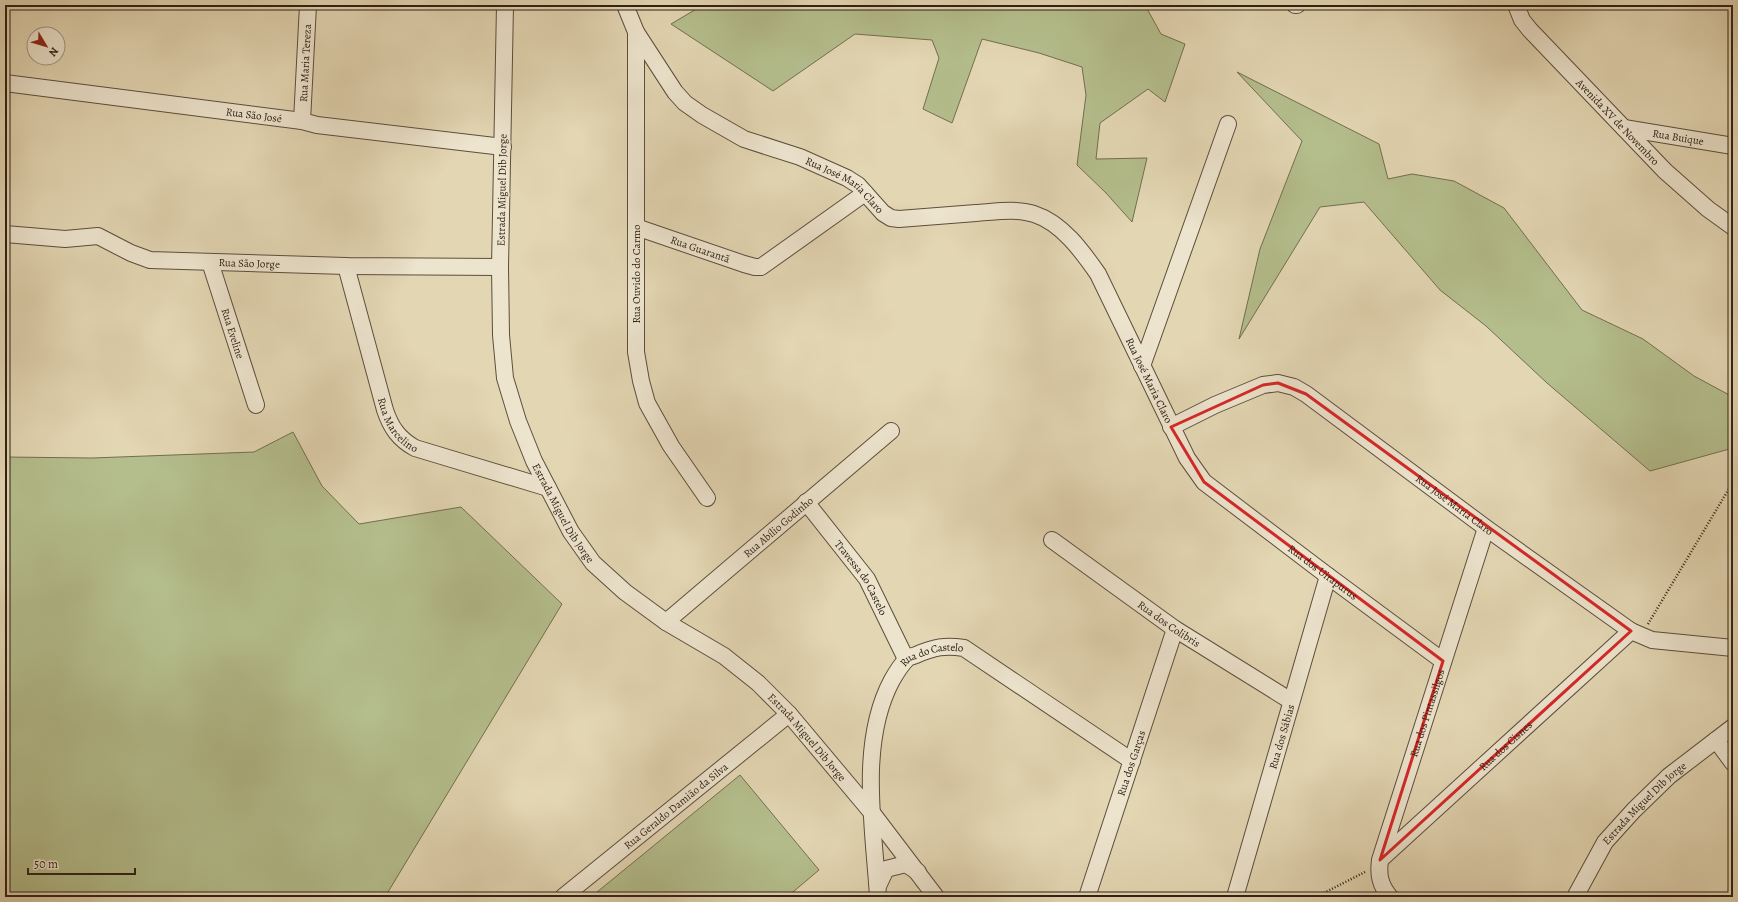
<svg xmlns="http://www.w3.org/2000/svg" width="1738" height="902" font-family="Alegreya,serif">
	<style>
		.green { fill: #b4bd8c; stroke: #726e50 }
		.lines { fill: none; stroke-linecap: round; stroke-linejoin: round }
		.minor-casing { stroke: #5c4e3c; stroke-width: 18 }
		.path { stroke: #2f2014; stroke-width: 2.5; stroke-dasharray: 1 2; stroke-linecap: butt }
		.minor { stroke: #ede4ce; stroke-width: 16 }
		.marked { fill: none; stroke: #d62828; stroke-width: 3; stroke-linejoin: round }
		.labels { text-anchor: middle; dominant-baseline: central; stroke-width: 3; stroke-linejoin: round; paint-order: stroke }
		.street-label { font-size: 11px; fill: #2f2014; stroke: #ede4ce }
	</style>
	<rect width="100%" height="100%" fill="#e3d6b3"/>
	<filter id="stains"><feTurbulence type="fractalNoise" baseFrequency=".005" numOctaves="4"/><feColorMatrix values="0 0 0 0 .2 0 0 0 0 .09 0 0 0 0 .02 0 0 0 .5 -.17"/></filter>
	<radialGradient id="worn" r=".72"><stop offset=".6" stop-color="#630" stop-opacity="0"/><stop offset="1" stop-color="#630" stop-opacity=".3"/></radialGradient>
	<g class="green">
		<polygon points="703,5 1145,5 1161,34 1185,44 1165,102 1148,89 1100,123 1096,159 1147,158 1132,222 1106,193 1077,165 1086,95 1082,67 1039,53 982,39 952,123 923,109 939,58 932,40 855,34 773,91 671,24"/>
		<polygon points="1237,72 1379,144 1388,179 1412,174 1454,181 1504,208 1582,310 1643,339 1694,376 1733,397 1733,448 1650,471 1547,383 1486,326 1440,290 1364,202 1320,207 1239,339 1260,249 1302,141"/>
		<polygon points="293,432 322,486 359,524 461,507 562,604 388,892 381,897 5,897 5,457 92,458 254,452"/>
		<polygon points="740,775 819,870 787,897 591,897"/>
	</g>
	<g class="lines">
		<g class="minor-casing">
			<g id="minor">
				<path id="s1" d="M505 5 500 267 501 335 505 378 518 421 534 461 571 532 593 563 625 592 666 622 724 656 758 683 789 714 873 814 936 897"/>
				<path id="s2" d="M625 5 636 32 675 92 685 103 702 115 744 139 800 157 847 178 858 185 883 213 891 218 899 219C924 217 950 215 976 213 993 212 1017 208 1034 214 1062 223 1082 251 1098 274L1187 458 1204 482 1328 576 1443 661"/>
				<polyline points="1295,5 1297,5"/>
				<path id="s3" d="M1516 5 1522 20 1530 30 1665 171 1708 209 1733 227"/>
				<polyline points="636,32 636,352 641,381 647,403 671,446 707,498"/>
				<path id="s4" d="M5 83 302 121 317 125 503 147"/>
				<path id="s5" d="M302 121 308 5"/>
				<path id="s6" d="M1624 128 1733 146"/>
				<path id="s7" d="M636 227 744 264 755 267H761L865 193"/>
				<path id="s8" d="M5 234 65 239 98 236 131 253 150 260 346 266 500 267"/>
				<path id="s9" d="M210 262 256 405"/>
				<path id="s10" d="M346 266 385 410C391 428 399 439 415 448L548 488"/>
				<polyline points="1142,366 1228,124"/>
				<path id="s11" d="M1171 427 1215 405 1263 385 1278 383 1294 387 1306 394 1486 528 1631 631 1652 640 1733 648"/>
				<path id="s12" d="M806 502 867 579 906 659"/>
				<path id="s13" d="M1052 540 1175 629 1291 701"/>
				<path id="s14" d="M666 622 891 431"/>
				<polyline points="1716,740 1733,763"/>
				<path id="s15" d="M1382 858 1631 631"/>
				<polyline points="878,886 886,869 906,864 918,872"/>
				<path id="s16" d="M563 897 789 714"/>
				<path id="s17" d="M878 897C874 829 858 743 892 680 896 673 900 666 906 660 908 657 913 656 916 655 934 647 945 645 964 648L1132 761"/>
				<path id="s18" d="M1087 897 1175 629"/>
				<path id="s19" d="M1235 897 1328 576"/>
				<path id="s20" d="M1390 897C1380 885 1378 875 1380 860L1486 528"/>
				<path id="s21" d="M1575 897 1605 842 1634 810 1669 776 1733 727"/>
			</g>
		</g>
		<g class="path">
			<polyline points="1648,624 1733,482"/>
			<polyline points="1316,897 1365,872"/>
		</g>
		<use href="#minor" class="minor"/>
	</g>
	<path class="marked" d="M1278 383 1306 394 1631 631 1380 860 1443 661 1204 482 1171 427 1263 385Z"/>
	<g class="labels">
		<g class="street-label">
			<text stroke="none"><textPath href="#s5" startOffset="58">Rua Maria Tereza</textPath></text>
			<text stroke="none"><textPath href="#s4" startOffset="251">Rua São José</textPath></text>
			<text stroke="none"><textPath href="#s3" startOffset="156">Avenida XV de Novembro</textPath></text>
			<text stroke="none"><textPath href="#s6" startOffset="55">Rua Buique</textPath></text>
			<text stroke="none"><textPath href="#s2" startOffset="297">Rua José Maria Claro</textPath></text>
			<text transform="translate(502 190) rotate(-89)">Estrada Miguel Dib Jorge</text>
			<text stroke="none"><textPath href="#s7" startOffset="68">Rua Guarantã</textPath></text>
			<text stroke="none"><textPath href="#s8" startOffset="250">Rua São Jorge</textPath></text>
			<text transform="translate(636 274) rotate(-90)">Rua Ouvido do Carmo</text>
			<text stroke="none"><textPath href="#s9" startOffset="75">Rua Eveline</textPath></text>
			<text stroke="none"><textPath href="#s2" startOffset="706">Rua José Maria Claro</textPath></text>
			<text stroke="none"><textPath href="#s10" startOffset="169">Rua Marcelino</textPath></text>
			<text stroke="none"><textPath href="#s11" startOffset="332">Rua José Maria Claro</textPath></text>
			<text stroke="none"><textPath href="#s1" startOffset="521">Estrada Miguel Dib Jorge</textPath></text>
			<text stroke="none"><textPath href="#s14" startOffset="147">Rua Abílio Godinho</textPath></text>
			<text stroke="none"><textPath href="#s2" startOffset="971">Rua dos Uirapurus</textPath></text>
			<text stroke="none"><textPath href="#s12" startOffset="94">Travessa do Castelo</textPath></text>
			<text stroke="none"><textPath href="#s13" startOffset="144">Rua dos Colibris</textPath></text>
			<text stroke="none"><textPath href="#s17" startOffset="272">Rua do Castelo</textPath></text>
			<text stroke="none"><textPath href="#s20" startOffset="194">Rua dos Pintassilgos</textPath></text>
			<text stroke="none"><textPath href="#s19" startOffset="167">Rua dos Sábias</textPath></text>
			<text stroke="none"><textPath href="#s1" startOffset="857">Estrada Miguel Dib Jorge</textPath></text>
			<text stroke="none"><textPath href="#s15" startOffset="167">Rua dos Cisnes</textPath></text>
			<text stroke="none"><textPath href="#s18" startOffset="141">Rua dos Garças</textPath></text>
			<text stroke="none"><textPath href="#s21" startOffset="118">Estrada Miguel Dib Jorge</textPath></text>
			<text stroke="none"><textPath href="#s16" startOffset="145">Rua Geraldo Damião da Silva</textPath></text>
		</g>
	</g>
	<rect width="1738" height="902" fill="none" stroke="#e3d6b3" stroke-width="20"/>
	<rect x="6" y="6" width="1726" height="890" fill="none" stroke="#2f2014" stroke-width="2"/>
	<rect x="10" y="10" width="1718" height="882" fill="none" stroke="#2f2014"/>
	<g transform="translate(46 46) rotate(128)"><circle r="19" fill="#ede4ce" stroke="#a19684"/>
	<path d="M0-3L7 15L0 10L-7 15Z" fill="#8f2418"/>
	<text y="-6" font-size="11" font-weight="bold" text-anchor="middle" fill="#2f2014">N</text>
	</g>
	<path d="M28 868v6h107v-6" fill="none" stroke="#2f2014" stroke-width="2"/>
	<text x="34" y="868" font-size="12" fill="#2f2014" stroke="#ede4ce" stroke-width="3" paint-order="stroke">50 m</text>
	<rect width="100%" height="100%" filter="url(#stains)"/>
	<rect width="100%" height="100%" fill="url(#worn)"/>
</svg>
